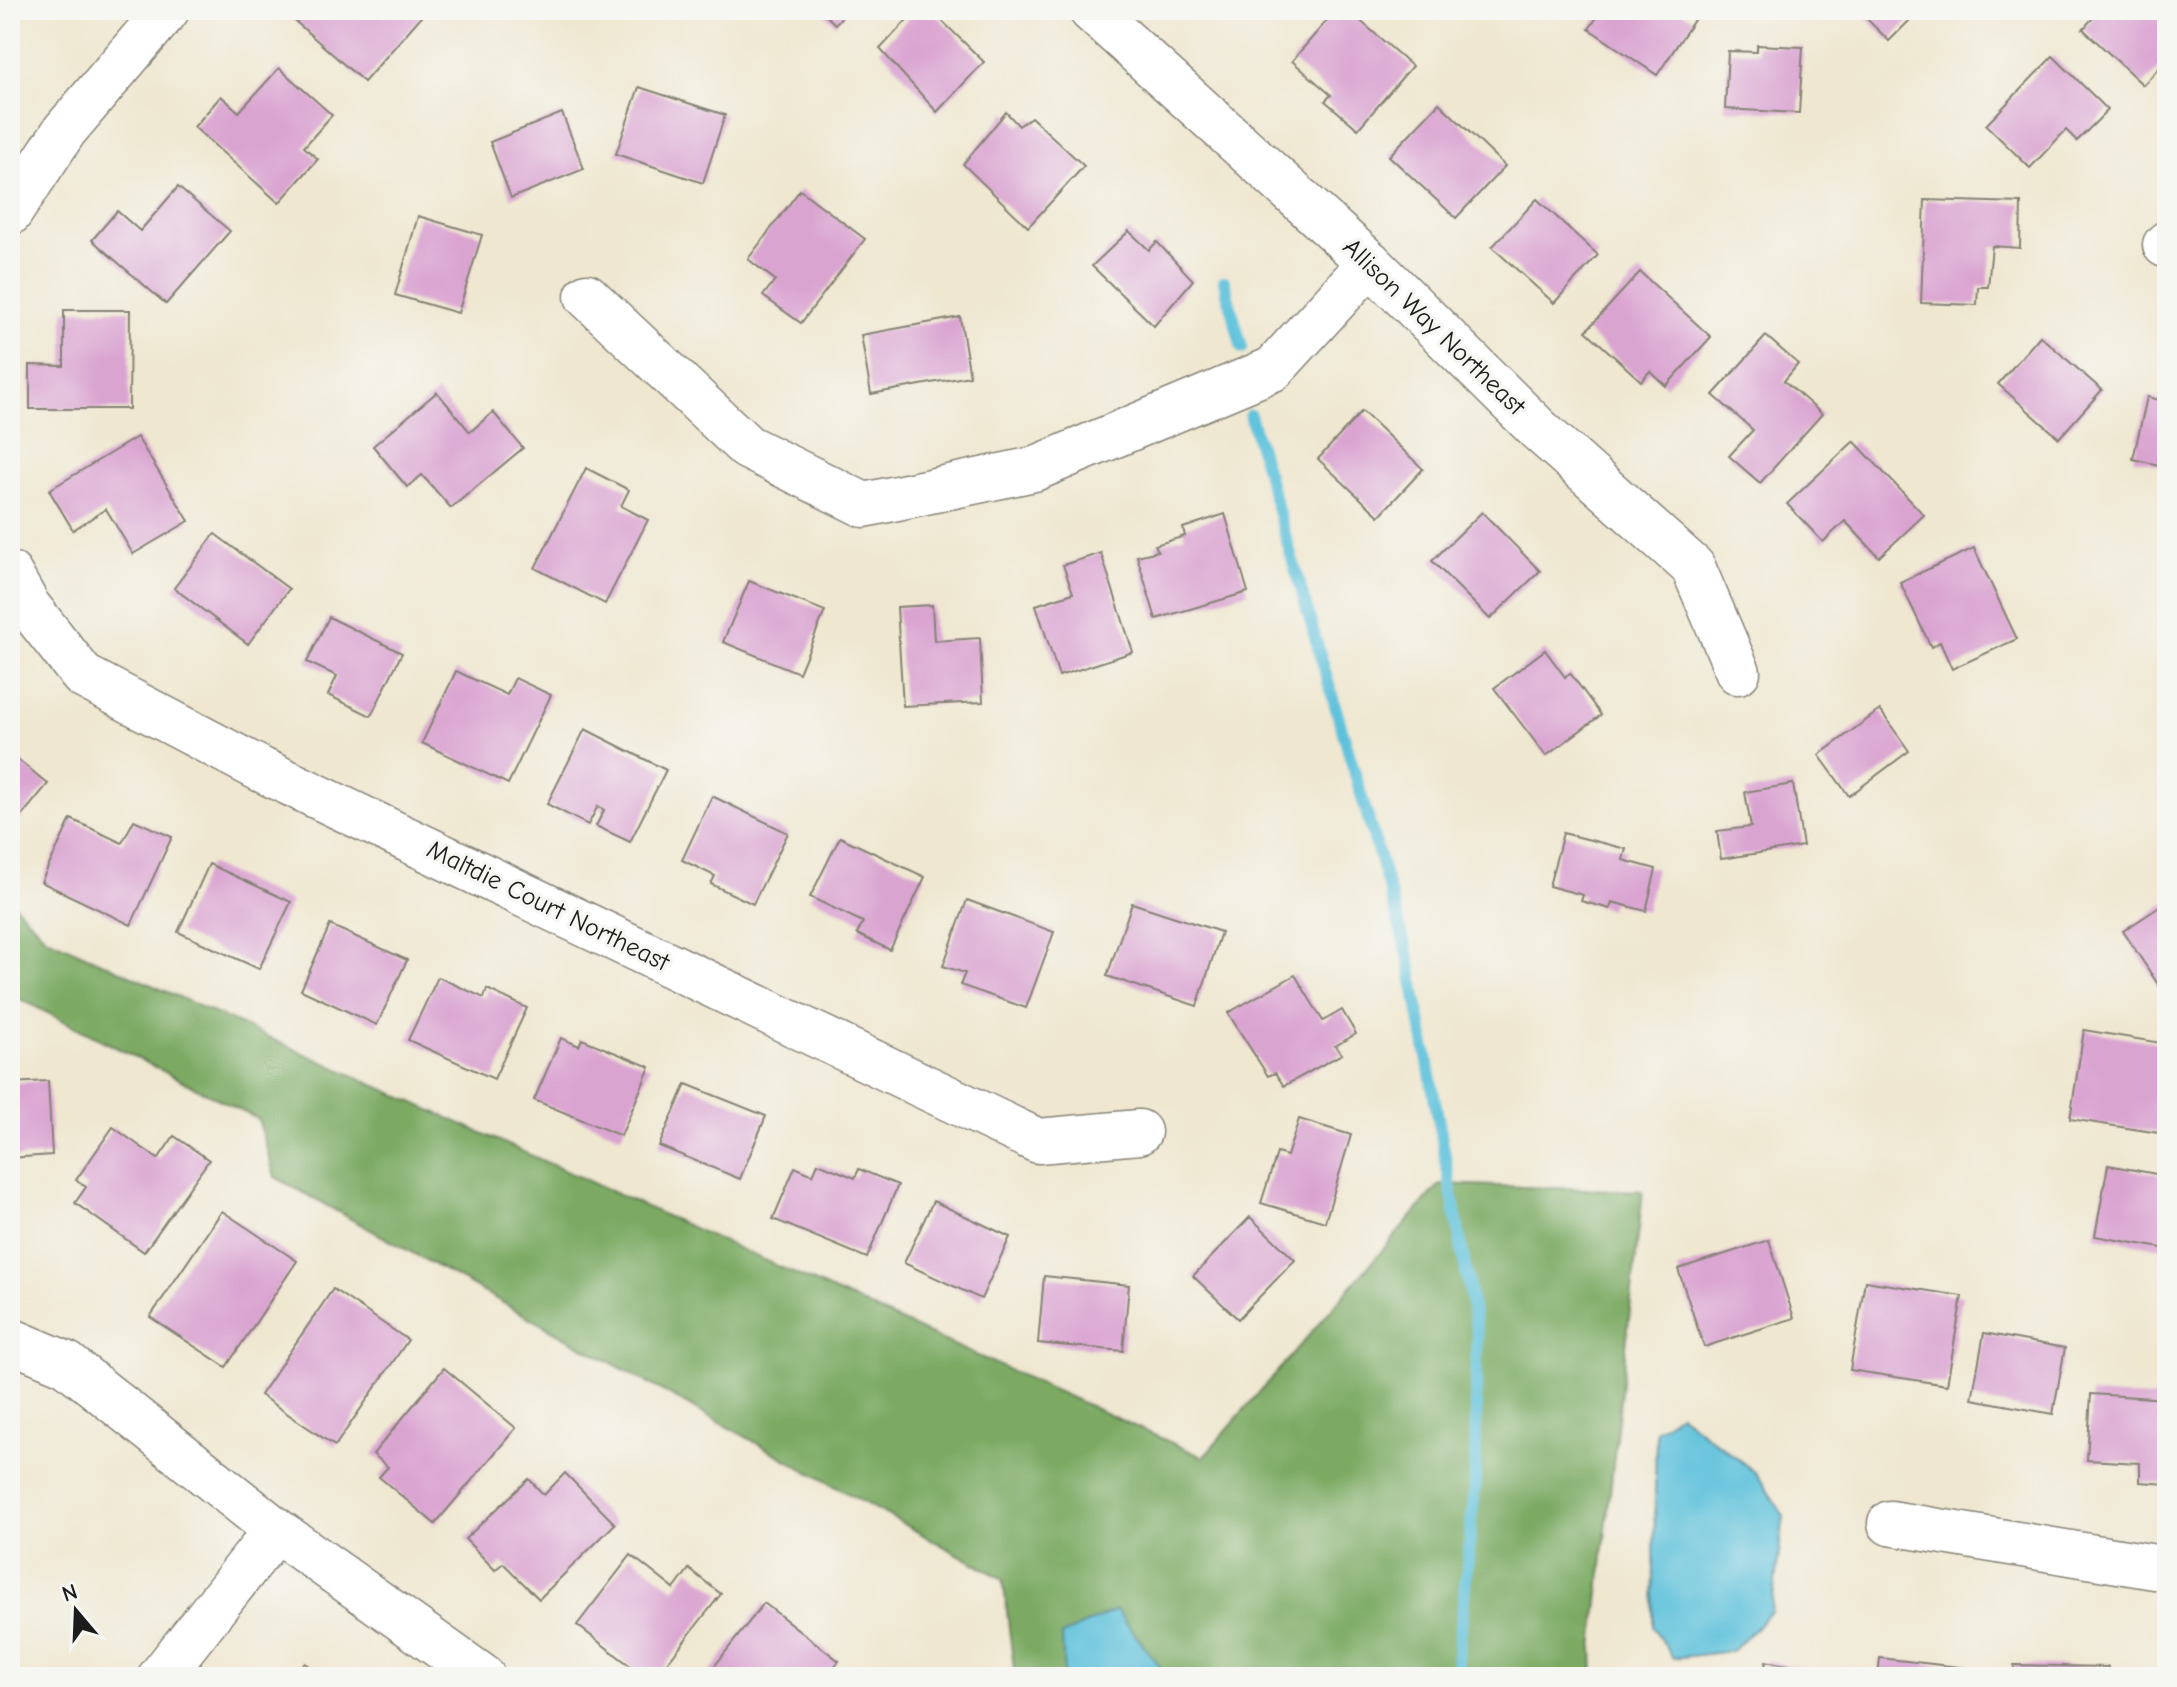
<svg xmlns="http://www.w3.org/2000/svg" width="2177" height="1687" font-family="'Comic Neue',sans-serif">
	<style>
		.forest { fill: #7caa64; stroke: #4c6340; stroke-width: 2 }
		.water { fill: #5dc1db; stroke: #3c6e7c; stroke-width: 2 }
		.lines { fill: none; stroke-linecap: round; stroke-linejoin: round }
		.stream { stroke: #5dc1db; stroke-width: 12 }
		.building { fill: #daa4d1 }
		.minor-casing { stroke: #868276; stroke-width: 47 }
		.minor { stroke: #fff; stroke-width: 44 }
		.labels { text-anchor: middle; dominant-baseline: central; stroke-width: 7; stroke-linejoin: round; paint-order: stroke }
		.street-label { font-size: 26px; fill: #1c1c1c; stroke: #f6f6f2 }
	</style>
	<rect width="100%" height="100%" fill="#f6f6f2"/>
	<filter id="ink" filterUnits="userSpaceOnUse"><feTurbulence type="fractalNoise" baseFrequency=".0125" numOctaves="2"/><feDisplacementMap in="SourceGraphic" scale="16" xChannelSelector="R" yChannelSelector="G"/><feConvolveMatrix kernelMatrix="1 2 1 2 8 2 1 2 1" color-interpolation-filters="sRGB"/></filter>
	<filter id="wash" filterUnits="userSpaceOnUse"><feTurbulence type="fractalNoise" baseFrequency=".006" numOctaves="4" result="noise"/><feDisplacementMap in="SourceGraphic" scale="32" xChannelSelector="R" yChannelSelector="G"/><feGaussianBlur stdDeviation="1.8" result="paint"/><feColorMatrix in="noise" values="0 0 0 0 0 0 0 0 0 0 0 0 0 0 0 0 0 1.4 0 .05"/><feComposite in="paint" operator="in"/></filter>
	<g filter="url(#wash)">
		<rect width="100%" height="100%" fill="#efe7d0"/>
		<polygon class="forest" points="10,900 45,937 1203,1457 1440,1184 1643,1191 1593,1648 1594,1677 1015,1677 1003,1579 275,1177 258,1119 10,994"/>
		<g class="water">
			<polygon points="1679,1414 1756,1473 1784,1516 1771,1612 1732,1651 1673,1658 1653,1627 1656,1430"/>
			<polygon points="1116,1610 1168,1677 1064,1677 1062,1635"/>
		</g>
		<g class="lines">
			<g class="stream">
				<polyline points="1224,281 1242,348"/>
				<polyline points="1250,415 1409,958 1477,1332 1475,1486 1456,1677"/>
			</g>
		</g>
		<g id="blocks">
			<g class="building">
				<polygon points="291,10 427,10 364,82 287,14"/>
				<polygon points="820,10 849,10 835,24"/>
				<polygon points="916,10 931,10 984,62 937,112 880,49"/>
				<polygon points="1336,10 1348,10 1412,66 1358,129 1325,101 1331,95 1292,61"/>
				<polygon points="1602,10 1679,10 1694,20 1657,75 1589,29"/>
				<polygon points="1858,10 1920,10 1889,41"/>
				<polygon points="2100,10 2108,10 2116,17 2123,10 2167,10 2167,48 2159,57 2165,62 2143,85 2083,29"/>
				<polygon points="1757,45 1803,47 1799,113 1725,109 1728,51 1757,52"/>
				<polygon points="2053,56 2108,110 2077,141 2066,130 2030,168 1986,125"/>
				<polygon points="279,68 332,115 304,147 318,159 279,203 194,127 221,96 239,112"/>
				<polygon points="639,87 725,115 703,183 616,154"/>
				<polygon points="1439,103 1505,166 1456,218 1389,156"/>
				<polygon points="1006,112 1019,126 1031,117 1084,166 1028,227 963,164"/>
				<polygon points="562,113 584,169 511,198 490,142"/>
				<polygon points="178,187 230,231 166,304 92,240 117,211 140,231"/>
				<polygon points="800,190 865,239 801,323 763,296 775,280 748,259"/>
				<polygon points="1537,199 1598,255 1554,303 1492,247"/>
				<polygon points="1925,200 2021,203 2020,248 1992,246 1988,287 1978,287 1977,305 1921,303"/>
				<polygon points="418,216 482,235 458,313 395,295"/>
				<polygon points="1129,231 1149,250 1157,242 1193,280 1154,326 1092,266"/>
				<polygon points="1640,272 1711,337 1666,386 1650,371 1641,381 1586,331"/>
				<polygon points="64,310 130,310 129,409 30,409 30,365 64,366"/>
				<polygon points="960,317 970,376 871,394 861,335"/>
				<polygon points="1766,336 1798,364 1784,381 1822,414 1760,483 1729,456 1753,430 1713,395"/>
				<polygon points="2040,336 2102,390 2059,438 1998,384"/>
				<polygon points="437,392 470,432 493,412 523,448 451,508 422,475 407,487 373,446"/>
				<polygon points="2147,397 2167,402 2167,467 2133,459"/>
				<polygon points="1362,411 1423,469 1379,516 1318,459"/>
				<polygon points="137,437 189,521 133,554 106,509 73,530 49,490"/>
				<polygon points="1854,441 1924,515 1879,557 1845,521 1823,542 1787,504"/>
				<polygon points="586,468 629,490 621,506 648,520 605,604 535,568"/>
				<polygon points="1482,512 1540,571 1490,619 1432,561"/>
				<polygon points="1225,514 1248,592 1156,619 1137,556 1158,551 1155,545 1185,536 1183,528"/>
				<polygon points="215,534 289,589 248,644 174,588"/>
				<polygon points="1974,548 2017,639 1952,669 1940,642 1931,647 1900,582"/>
				<polygon points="1101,553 1133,652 1059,676 1036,605 1073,593 1063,565"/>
				<polygon points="749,581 825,611 799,673 723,642"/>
				<polygon points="932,605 934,641 980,638 983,702 903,706 897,607"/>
				<polygon points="329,617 402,653 371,716 328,695 337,676 307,662"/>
				<polygon points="1545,650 1565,677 1570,673 1601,715 1546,756 1494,688"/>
				<polygon points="456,671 507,695 515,678 551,695 508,784 422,743"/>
				<polygon points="1880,710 1909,751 1849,796 1819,755"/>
				<polygon points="585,729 666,770 630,842 596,826 604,810 598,806 588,825 547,804"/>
				<polygon points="10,753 48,784 10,830"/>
				<polygon points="1793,784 1803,846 1721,859 1717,831 1751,827 1745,792"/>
				<polygon points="712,796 788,833 753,904 711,884 715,876 682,860"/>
				<polygon points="71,819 122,843 134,820 172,837 131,925 41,882"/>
				<polygon points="1563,833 1626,849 1623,860 1656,869 1646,911 1612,902 1610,909 1581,901 1583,895 1549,886"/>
				<polygon points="840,837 925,877 890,950 857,934 863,922 810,897"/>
				<polygon points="209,864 291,902 259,969 178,932"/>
				<polygon points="967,900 1054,932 1026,1008 960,985 965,973 943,966"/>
				<polygon points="2167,902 2167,998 2123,931"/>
				<polygon points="1132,903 1221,932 1197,1006 1107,976"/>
				<polygon points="330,925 407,960 377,1025 301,990"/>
				<polygon points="1295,975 1323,1021 1342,1010 1356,1034 1335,1046 1342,1054 1284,1086 1275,1073 1268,1076 1228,1013"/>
				<polygon points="438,977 484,998 487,989 527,1008 494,1079 408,1040"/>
				<polygon points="2084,1030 2167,1044 2167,1080 2159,1133 2070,1119"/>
				<polygon points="561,1038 579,1046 582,1039 650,1067 621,1136 534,1100"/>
				<polygon points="48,1081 52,1155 10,1158 10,1083"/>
				<polygon points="686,1084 766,1116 740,1179 659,1146"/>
				<polygon points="1299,1119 1351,1135 1325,1222 1261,1203 1277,1153 1287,1156"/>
				<polygon points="113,1127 158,1159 174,1136 209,1160 144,1252 75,1203 86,1187 76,1180"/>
				<polygon points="818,1163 855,1178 859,1169 898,1185 867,1258 773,1219 795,1167 813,1175"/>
				<polygon points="2108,1165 2167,1176 2167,1249 2095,1236"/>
				<polygon points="933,1201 1010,1237 981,1299 904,1263"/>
				<polygon points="222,1211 297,1261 226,1367 150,1317"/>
				<polygon points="1250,1217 1295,1260 1238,1319 1193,1276"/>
				<polygon points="1769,1240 1794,1318 1704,1347 1678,1269"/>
				<polygon points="1044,1276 1129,1285 1123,1351 1038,1343"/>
				<polygon points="1865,1281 1962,1296 1947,1385 1850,1370"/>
				<polygon points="333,1289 408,1340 335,1446 260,1395"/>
				<polygon points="1984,1333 2065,1348 2053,1414 1972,1399"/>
				<polygon points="444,1368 516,1428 435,1524 379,1477 388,1467 373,1454"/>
				<polygon points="2091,1394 2167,1399 2167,1484 2140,1482 2140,1463 2087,1460"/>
				<polygon points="565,1473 615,1524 539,1599 503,1563 495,1570 465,1539 529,1479 544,1495"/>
				<polygon points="631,1555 674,1589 689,1569 721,1594 656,1677 645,1677 577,1625"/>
				<polygon points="764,1603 839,1661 826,1677 706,1677"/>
				<polygon points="1880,1658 1984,1670 1983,1677 1878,1677"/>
				<polygon points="1766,1661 1844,1676 1844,1677 1763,1677"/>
				<polygon points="305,1663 322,1677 293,1677"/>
				<polygon points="2014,1665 2108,1667 2107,1677 2014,1677"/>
			</g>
		</g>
	</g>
	<g filter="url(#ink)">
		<use href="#blocks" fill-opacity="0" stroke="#868276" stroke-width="2"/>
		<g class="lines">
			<g class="minor-casing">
				<g id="minor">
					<polyline points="1091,10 1370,263 1539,430 1693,567 1738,672"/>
					<polyline points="10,213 65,130 167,10"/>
					<polyline points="2165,245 2167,243"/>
					<polyline points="587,296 747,447 864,505 1034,469 1273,369 1370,263"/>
					<polyline points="10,574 28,606 83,676 262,770 1038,1141 1139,1132"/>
					<polyline points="10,1340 67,1364 276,1530 483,1677"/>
					<polyline points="1890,1523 2167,1569"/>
					<polyline points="160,1677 276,1530"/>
				</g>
			</g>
			<use href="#minor" class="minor"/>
		</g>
	</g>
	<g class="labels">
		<g class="street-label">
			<text transform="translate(1434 327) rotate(44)">Allison Way Northeast</text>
			<text transform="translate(548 906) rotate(26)">Maltdie Court Northeast</text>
		</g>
	</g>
	<rect width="2177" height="1687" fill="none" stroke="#f6f6f2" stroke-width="40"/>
	<g transform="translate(76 1611) rotate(341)" stroke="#f6f6f2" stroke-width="6" paint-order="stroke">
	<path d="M0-6L14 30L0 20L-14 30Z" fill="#1c1c1c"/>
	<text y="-12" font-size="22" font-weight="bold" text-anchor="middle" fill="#1c1c1c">N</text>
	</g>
</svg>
